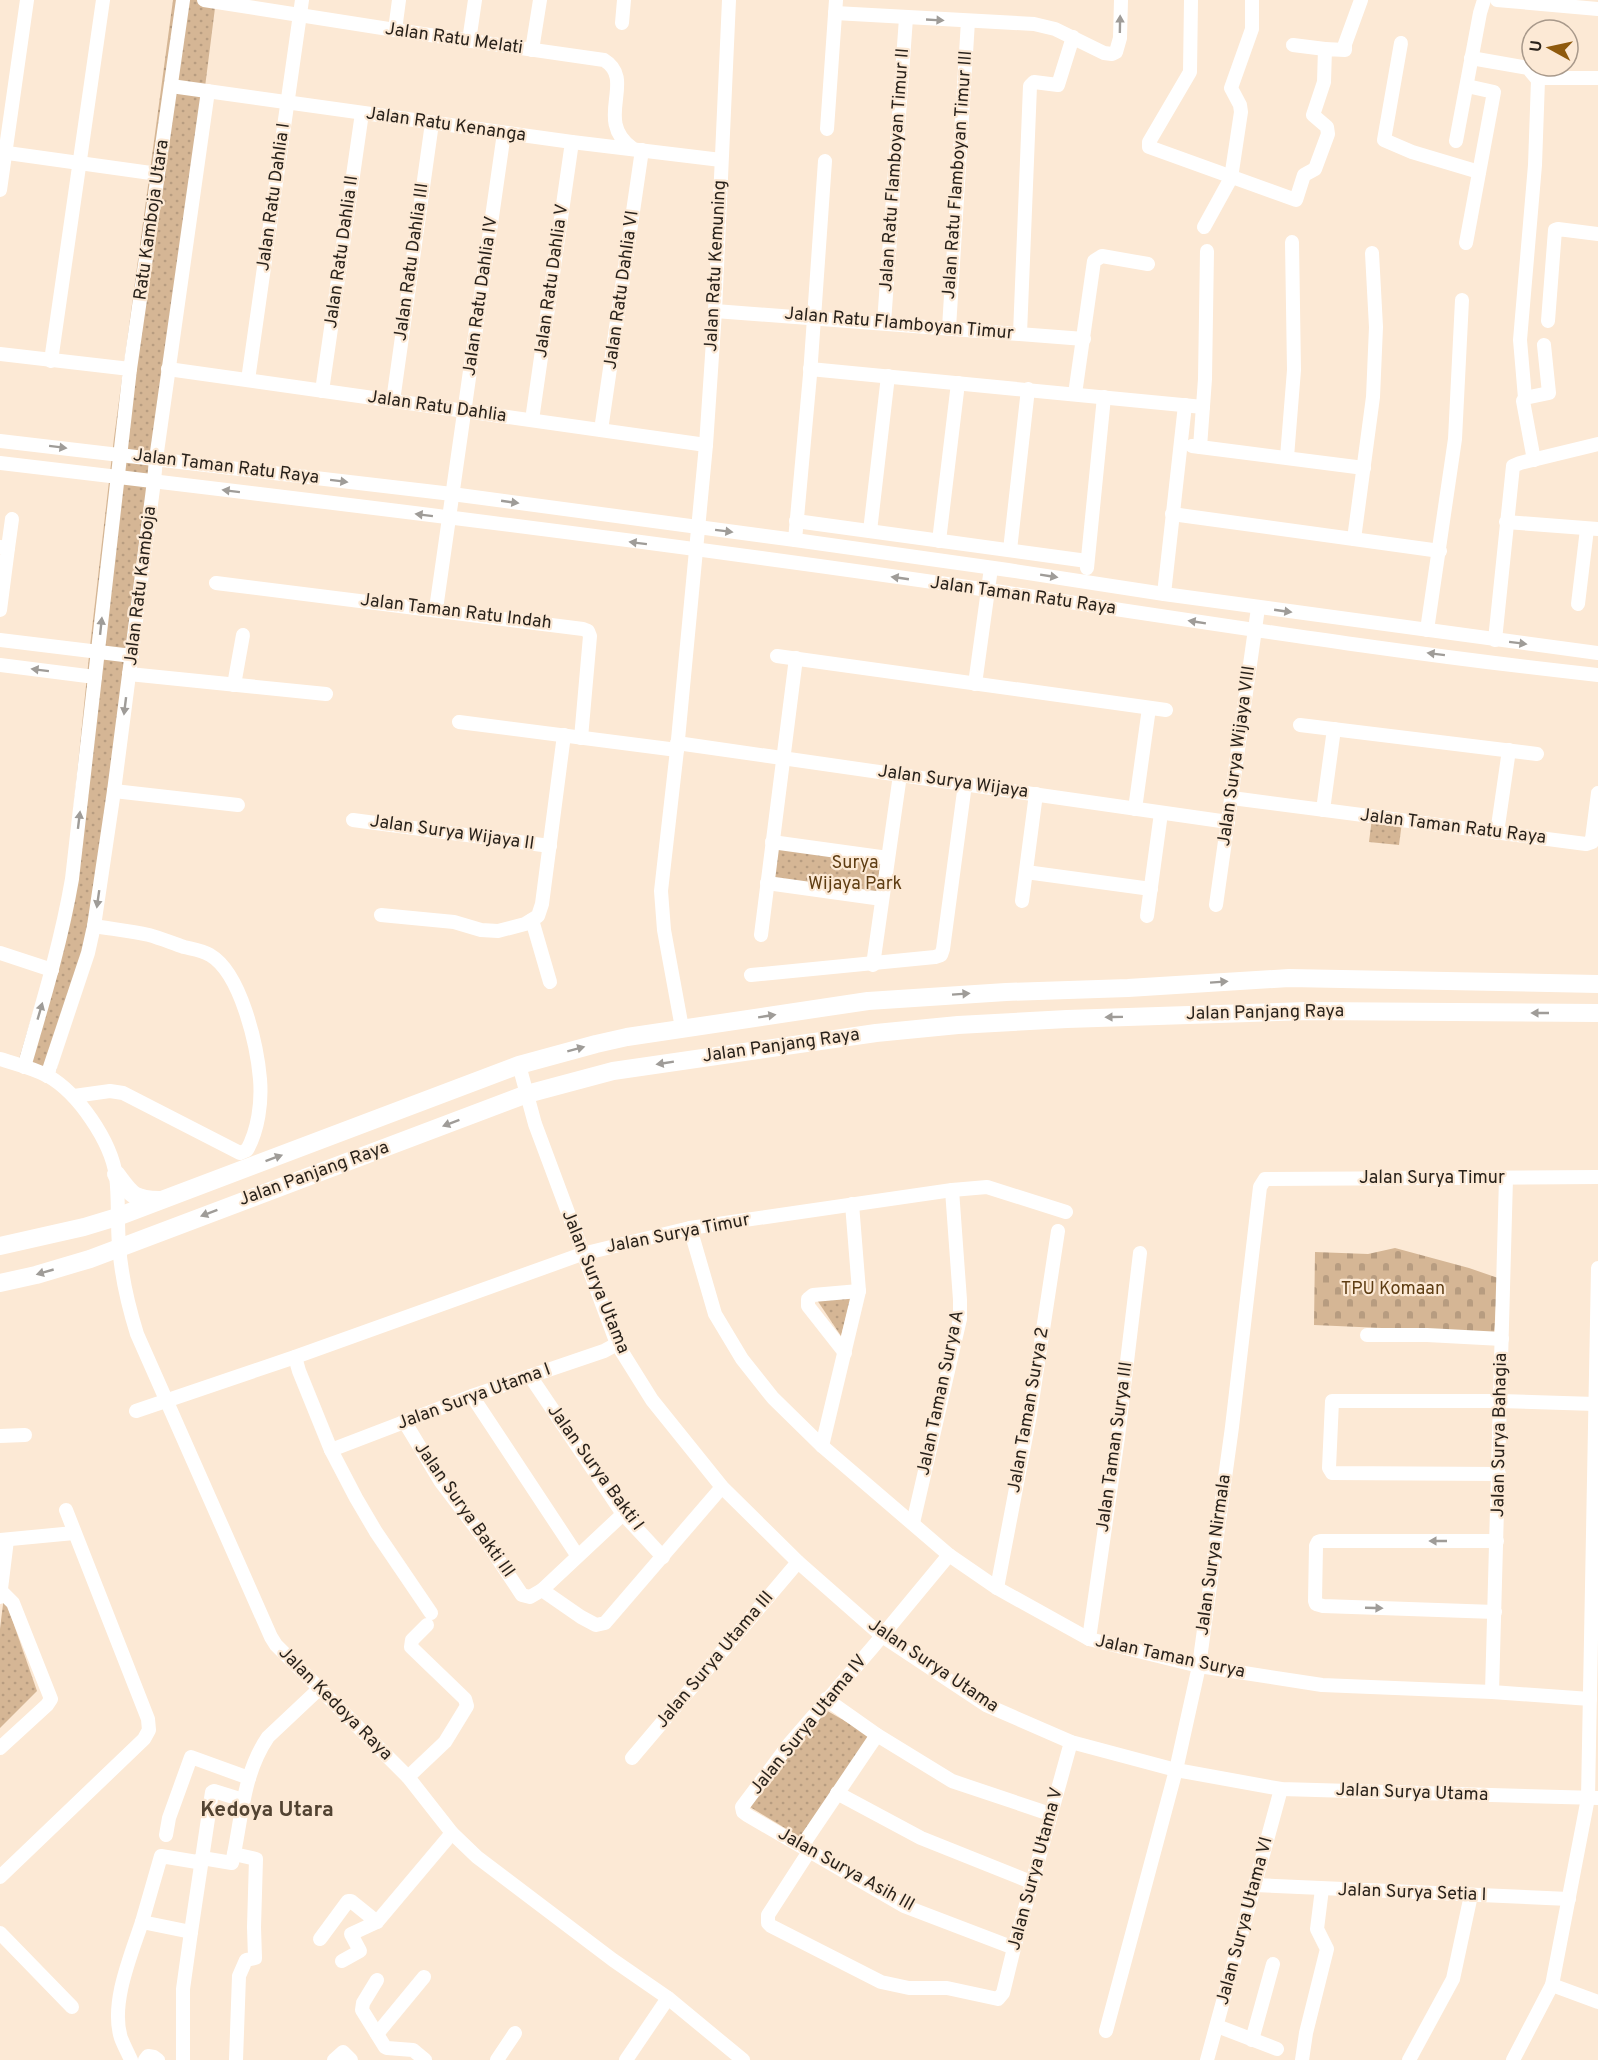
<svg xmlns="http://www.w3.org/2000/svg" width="1598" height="2060" font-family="Overpass,sans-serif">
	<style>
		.grass { fill: url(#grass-dots) }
		.cemetery { fill: url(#cemetery-stones) }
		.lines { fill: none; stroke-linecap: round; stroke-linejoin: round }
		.minor { stroke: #fff; stroke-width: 14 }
		.major { stroke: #fff; stroke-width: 18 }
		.oneway { fill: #9f9c98 }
		.labels { text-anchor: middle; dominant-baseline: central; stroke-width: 4.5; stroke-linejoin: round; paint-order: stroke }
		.street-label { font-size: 18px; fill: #29221b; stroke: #fce9d5 }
		.park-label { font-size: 18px; fill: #5e3d13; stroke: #fce9d5 }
		.quarter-label { font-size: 21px; font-weight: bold; fill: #524332; stroke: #fce9d5 }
	</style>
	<defs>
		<pattern id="grass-dots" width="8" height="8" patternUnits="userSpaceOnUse" patternTransform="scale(1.5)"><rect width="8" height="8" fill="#d5b695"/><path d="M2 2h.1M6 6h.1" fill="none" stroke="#b79c80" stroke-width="1.8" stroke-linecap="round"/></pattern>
		<pattern id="cemetery-stones" width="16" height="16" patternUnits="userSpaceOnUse" patternTransform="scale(1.5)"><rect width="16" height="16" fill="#d5b695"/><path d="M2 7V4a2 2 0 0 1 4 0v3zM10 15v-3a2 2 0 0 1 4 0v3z" fill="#b79c80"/></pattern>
	</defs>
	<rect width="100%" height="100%" fill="#fce9d5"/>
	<g class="grass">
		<polygon points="173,0 216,0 169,372 92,926 56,1071 19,1059 63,913 90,646 114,438"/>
		<polygon points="1373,810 1403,814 1399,845 1369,842"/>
		<polygon points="778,843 881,859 876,896 773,880"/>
		<polygon points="851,1298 841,1336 817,1300"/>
		<polygon points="4,1596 37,1691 0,1728 0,1629"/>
		<polygon points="824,1709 871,1736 800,1837 750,1807"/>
	</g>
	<polygon class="cemetery" points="1395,1248 1469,1268 1498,1278 1494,1333 1314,1325 1315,1252 1368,1254"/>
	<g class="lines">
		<g class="minor">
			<path d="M204 0 395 30 604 60C637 80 593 120 632 148"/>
			<polyline points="1191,0 1190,72 1149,142 1149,147 1296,200 1304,175 1315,169 1328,134 1327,127 1313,115 1324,82 1325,49 1345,50 1345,44 1361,0"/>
			<polyline points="1497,0 1598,9"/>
			<polyline points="835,13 1034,24 1055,29 1104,53 1112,54 1116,52 1120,38 1121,0"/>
			<polyline points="622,23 624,0"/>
			<polyline points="395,30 399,0"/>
			<polyline points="469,41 475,0"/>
			<polyline points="1401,43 1384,140 1412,152 1479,172"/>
			<polyline points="1293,45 1325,49"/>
			<polyline points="532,50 540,0"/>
			<polyline points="1471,58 1528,68 1538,80 1535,165 1520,340 1525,398"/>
			<polyline points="1538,80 1542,78 1598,78"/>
			<polyline points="171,86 572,142 721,160"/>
			<polyline points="827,129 836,0"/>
			<polyline points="1456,141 1480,13 1484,0"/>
			<polyline points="0,152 158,174"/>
			<polyline points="0,190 27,0"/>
			<polyline points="1204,227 1231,178 1241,112 1240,105 1231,88 1252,29 1252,0"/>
			<polyline points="1466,243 1494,92 1467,86"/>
			<polyline points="715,311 1084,339"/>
			<polyline points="1548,321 1555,230 1558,229 1598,234"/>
			<polyline points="884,323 906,18"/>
			<polyline points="949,328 968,21"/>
			<polyline points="1020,334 1030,86 1034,82 1058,85 1073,37"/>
			<polyline points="0,354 130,369"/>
			<polyline points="51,361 103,0"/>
			<polyline points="168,369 706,445"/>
			<polyline points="810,369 1203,407"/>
			<polyline points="248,380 302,0"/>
			<polyline points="322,391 362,113"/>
			<polyline points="1075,394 1094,261 1102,256 1148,264"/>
			<polyline points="393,401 432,123"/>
			<polyline points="532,420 572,142"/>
			<polyline points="601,430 642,150"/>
			<polyline points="0,441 452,494 795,540 1008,570 1164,594 1598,653"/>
			<polyline points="1192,446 1364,468"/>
			<polyline points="1200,447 1205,379 1207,251"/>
			<polyline points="1287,457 1294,370 1292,242"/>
			<polyline points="1534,460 1523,401 1525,398 1549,393 1544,345"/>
			<path d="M0 463C330 502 660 542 988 590 1191 620 1394 653 1598 675"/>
			<polyline points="1172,514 1440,551"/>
			<polyline points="796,521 1087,561"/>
			<polyline points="1506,522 1598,529"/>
			<polyline points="870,531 888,376"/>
			<polyline points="1354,539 1373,397 1376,327 1372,253"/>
			<polyline points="795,540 810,375 825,161"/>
			<polyline points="939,541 958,383"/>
			<polyline points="0,547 8,548 0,610"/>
			<polyline points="8,548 12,519"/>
			<polyline points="1010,550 1028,389"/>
			<polyline points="1087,568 1104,397"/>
			<polyline points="216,583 583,629 588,631 590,636 581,738"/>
			<polyline points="1164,594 1185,405"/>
			<polyline points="1578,604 1587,529"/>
			<polyline points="436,609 504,133"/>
			<polyline points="1427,630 1455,439 1462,300"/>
			<polyline points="0,640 132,656"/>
			<polyline points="1495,640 1513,466 1520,463 1598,444"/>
			<polyline points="777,656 1166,710"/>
			<polyline points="0,665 95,677"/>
			<polyline points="129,674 326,694"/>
			<polyline points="975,684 991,568"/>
			<polyline points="234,685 243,635"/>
			<polyline points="459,722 677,750"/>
			<polyline points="1300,725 1537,754"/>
			<polyline points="677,743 1228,822"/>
			<polyline points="114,791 238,805"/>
			<polyline points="1232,798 1586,844 1592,842 1592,839 1598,793"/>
			<polyline points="1135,809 1149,708"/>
			<polyline points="1323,810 1334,729"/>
			<polyline points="353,820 550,846"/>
			<polyline points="1497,833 1509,750"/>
			<polyline points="772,842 888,858"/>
			<polyline points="1026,872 1151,889"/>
			<polyline points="767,883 882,899"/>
			<polyline points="1022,901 1036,794"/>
			<polyline points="1216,905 1258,608"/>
			<polyline points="381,915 454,922 481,930 498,931 525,924 538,916 542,904 564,735"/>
			<polyline points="1147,916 1161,813"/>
			<polyline points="532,920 550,982"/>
			<polyline points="761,935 796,658"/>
			<polyline points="0,953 52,970"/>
			<polyline points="873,965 900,775"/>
			<polyline points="751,975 935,957 941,955 943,949 965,784"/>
			<polyline points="682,1028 664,930 661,891 677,750 706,445 715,311 729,0"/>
			<path d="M0 1059C16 1064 33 1068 48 1076 78 1093 111 1141 116 1176 119 1198 117 1222 119 1245 121 1275 128 1305 137 1334L271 1637 276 1645 408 1777 452 1833 477 1857 613 1960 668 1998 743 2060"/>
			<polyline points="519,1065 535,1124 617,1344 652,1400 722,1487 798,1562 882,1636 986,1705 1071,1742 1176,1770 1281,1789 1598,1798"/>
			<path d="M24 1067C42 1005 61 943 72 879L130 369 183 0"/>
			<polyline points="47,1076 88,953 94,926 114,791 154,481 156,459 208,91"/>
			<path d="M74 1096 110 1091 123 1093 240 1153 247 1150C258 1130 262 1103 260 1079 257 1045 241 973 210 955 202 950 192 949 184 947 172 943 160 938 149 935 131 931 112 929 94 926"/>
			<polyline points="690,1228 715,1314 742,1359 773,1398 822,1446 949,1555 997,1588 1089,1639 1199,1666 1322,1685 1492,1692 1590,1699"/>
			<polyline points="1367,1335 1427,1335 1502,1339"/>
			<polyline points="845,1353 808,1306 808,1299 813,1295 859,1291"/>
			<polyline points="295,1357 299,1371 331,1450 356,1498 376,1532 431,1613"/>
			<polyline points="530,1376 623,1514 663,1557"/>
			<polyline points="472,1396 577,1555"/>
			<polyline points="136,1411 295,1357 582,1254 690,1228 952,1190 987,1187 1066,1212"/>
			<polyline points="404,1421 441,1482 488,1544 522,1595 530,1597 542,1590 623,1514"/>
			<polyline points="0,1436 25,1435"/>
			<polyline points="822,1446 859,1291 852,1204"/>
			<polyline points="331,1450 472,1396 604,1351 617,1344"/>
			<polyline points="1499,1474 1332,1473 1329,1468 1332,1401 1500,1401 1595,1404"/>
			<polyline points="913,1523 960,1319 960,1300 952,1190"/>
			<polyline points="0,1540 74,1533"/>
			<polyline points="949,1555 872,1648 790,1743 742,1807 743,1812 747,1815 904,1906 1014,1948"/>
			<polyline points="997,1588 1030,1415 1058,1231"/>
			<polyline points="542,1590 581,1617 596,1625 605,1623 722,1487"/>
			<polyline points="0,1597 7,1540"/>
			<polyline points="1495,1612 1323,1606 1316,1604 1315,1601 1316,1546 1318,1542 1321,1541 1497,1541"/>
			<polyline points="1089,1639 1118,1437 1140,1253"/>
			<polyline points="1492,1692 1506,1178"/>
			<polyline points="826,1699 877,1735 952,1781 1050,1814"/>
			<polyline points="0,1748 47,1705 51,1699 13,1603 1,1591"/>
			<polyline points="632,1758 798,1562"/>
			<polyline points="408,1777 445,1742 467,1706 465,1699 411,1647 412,1640 427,1625"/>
			<polyline points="837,1793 921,1838 1031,1882"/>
			<polyline points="166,1835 169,1818 191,1757 249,1778"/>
			<polyline points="802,1846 877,1735"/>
			<polyline points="810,1850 768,1915 768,1923 771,1926 881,1982 909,1988 947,1988 998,1999 1003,1993 1014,1948 1071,1742"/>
			<polyline points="234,1854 256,1859 254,1927 255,1958 246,1960 239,1976 236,2060"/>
			<polyline points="0,1877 144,1739 149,1730 148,1719 66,1510"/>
			<polyline points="1255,1885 1569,1899"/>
			<polyline points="377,1922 452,1833"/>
			<polyline points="191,1932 212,1792 214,1791 243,1800"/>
			<polyline points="0,1933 72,2007"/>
			<polyline points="320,1939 348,1901 351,1901 377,1922 351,1934 360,1951 342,1961"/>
			<polyline points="377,1980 363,2003 362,2010 385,2047 387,2048 413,2050 425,2060"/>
			<polyline points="1552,1985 1598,2002"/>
			<polyline points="1217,2026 1277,2049"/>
			<polyline points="1106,2031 1176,1770 1199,1666 1232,1427 1260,1187 1265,1179 1598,1177"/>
			<polyline points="377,2034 424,1977"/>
			<polyline points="1252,2040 1273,1964"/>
			<path d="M131 2060C128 2053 124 2046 121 2038 110 2004 131 1955 142 1922"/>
			<polyline points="145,2060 148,2056 154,2057 158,2060"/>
			<path d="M183 2060V1989L191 1932 142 1922 161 1856 197 1862 202 1858 232 1863C242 1820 242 1775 268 1737L319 1689"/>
			<polyline points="334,2060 343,2052 351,2060"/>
			<polyline points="497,2060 515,2033"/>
			<polyline points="626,2060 668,1998"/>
			<polyline points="1207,2060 1281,1789"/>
			<polyline points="1302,2060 1306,2033 1327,1949 1317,1929 1322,1889"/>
			<polyline points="1409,2060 1453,1979 1471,1895"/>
			<polyline points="1513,2060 1552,1985 1588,1798 1598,1268"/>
		</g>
		<g class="major">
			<path d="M116 1174C131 1194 132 1199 159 1200"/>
			<polyline points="0,1246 84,1227 117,1217 519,1065 596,1044 627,1037 868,1001 1006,992 1128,988 1289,978 1598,984"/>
			<polyline points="0,1283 36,1275 90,1259 527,1094 613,1071 876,1033 958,1025 1067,1019 1307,1011 1598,1013"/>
		</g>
	</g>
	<defs><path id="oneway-solid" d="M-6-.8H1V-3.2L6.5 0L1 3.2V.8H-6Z" transform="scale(1.5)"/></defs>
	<g class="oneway">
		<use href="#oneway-solid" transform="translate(935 20) rotate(3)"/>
		<use href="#oneway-solid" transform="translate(1120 24) rotate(-89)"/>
		<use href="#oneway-solid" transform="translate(58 447) rotate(7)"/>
		<use href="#oneway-solid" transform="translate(339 481) rotate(7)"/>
		<use href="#oneway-solid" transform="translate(231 491) rotate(-173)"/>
		<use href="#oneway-solid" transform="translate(510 502) rotate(8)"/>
		<use href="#oneway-solid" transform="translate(424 515) rotate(-173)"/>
		<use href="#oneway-solid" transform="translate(724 531) rotate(7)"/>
		<use href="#oneway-solid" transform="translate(638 543) rotate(-173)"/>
		<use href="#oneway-solid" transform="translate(1049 576) rotate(9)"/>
		<use href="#oneway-solid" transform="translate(900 578) rotate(-172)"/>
		<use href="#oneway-solid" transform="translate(1283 611) rotate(8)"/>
		<use href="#oneway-solid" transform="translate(1197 622) rotate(-171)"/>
		<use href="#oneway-solid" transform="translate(101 626) rotate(-84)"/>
		<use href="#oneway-solid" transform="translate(1518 643) rotate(7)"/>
		<use href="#oneway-solid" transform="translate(1436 654) rotate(-173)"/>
		<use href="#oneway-solid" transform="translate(40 670) rotate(-173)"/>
		<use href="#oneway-solid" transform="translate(125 706) rotate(97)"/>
		<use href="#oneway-solid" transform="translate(79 820) rotate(-83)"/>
		<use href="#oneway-solid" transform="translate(98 899) rotate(98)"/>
		<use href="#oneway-solid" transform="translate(1219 982) rotate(-4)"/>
		<use href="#oneway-solid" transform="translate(961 994) rotate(-4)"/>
		<use href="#oneway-solid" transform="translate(40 1011) rotate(-74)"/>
		<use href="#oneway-solid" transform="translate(1540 1013) rotate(-180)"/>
		<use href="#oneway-solid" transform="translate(767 1016) rotate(-9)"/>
		<use href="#oneway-solid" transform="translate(1114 1017) rotate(179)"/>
		<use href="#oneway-solid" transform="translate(576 1049) rotate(-15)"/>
		<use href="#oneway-solid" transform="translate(665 1063) rotate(171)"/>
		<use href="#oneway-solid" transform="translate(451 1123) rotate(159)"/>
		<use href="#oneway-solid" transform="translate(274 1158) rotate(-20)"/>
		<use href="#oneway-solid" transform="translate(209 1213) rotate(159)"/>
		<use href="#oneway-solid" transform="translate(45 1272) rotate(164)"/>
		<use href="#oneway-solid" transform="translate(1438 1541) rotate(-180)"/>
		<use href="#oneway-solid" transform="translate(1374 1608) rotate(2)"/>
	</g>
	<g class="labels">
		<g class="street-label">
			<text transform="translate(454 39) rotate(8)">Jalan Ratu Melati</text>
			<text transform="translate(446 125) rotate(8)">Jalan Ratu Kenanga</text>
			<text transform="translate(895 170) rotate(-86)">Jalan Ratu Flamboyan Timur II</text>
			<text transform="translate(958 175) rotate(-86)">Jalan Ratu Flamboyan Timur III</text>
			<text transform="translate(274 197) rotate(-82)">Jalan Ratu Dahlia I</text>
			<text transform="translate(152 220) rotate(-82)">Ratu Kamboja Utara</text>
			<text transform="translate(342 252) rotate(-82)">Jalan Ratu Dahlia II</text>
			<text transform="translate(412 262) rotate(-82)">Jalan Ratu Dahlia III</text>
			<text transform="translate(716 266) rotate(-87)">Jalan Ratu Kemuning</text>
			<text transform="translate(552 281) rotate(-82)">Jalan Ratu Dahlia V</text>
			<text transform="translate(622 290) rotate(-82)">Jalan Ratu Dahlia VI</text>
			<text transform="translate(481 296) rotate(-82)">Jalan Ratu Dahlia IV</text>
			<text transform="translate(899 324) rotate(5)">Jalan Ratu Flamboyan Timur</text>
			<text transform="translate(437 407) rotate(8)">Jalan Ratu Dahlia</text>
			<text transform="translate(226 467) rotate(7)">Jalan Taman Ratu Raya</text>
			<text transform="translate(141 586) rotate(-83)">Jalan Ratu Kamboja</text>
			<text transform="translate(1023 596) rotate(8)">Jalan Taman Ratu Raya</text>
			<text transform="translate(456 612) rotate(7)">Jalan Taman Ratu Indah</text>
			<text transform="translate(1237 756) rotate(-82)">Jalan Surya Wijaya VIII</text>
			<text transform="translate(953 782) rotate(8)">Jalan Surya Wijaya</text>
			<text transform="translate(1453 827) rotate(7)">Jalan Taman Ratu Raya</text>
			<text transform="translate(452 833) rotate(8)">Jalan Surya Wijaya II</text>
			<text transform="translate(1265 1013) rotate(-1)">Jalan Panjang Raya</text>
			<text transform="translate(781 1046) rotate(-8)">Jalan Panjang Raya</text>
			<text transform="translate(314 1174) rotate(-20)">Jalan Panjang Raya</text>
			<text x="1432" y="1178">Jalan Surya Timur</text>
			<text transform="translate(678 1234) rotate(-11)">Jalan Surya Timur</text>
			<text transform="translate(595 1282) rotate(68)">Jalan Surya Utama</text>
			<text transform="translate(941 1393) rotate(-78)">Jalan Taman Surya A</text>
			<text transform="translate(474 1397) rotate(-20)">Jalan Surya Utama I</text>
			<text transform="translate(1029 1410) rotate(-80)">Jalan Taman Surya 2</text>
			<text transform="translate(1500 1435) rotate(-89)">Jalan Surya Bahagia</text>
			<text transform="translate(1115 1447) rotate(-82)">Jalan Taman Surya III</text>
			<text transform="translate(595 1468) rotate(54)">Jalan Surya Bakti I</text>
			<text transform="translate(464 1510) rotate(55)">Jalan Surya Bakti III</text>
			<text transform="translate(1214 1555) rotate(-82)">Jalan Surya Nirmala</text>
			<text transform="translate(1170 1657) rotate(12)">Jalan Taman Surya</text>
			<text transform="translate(715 1660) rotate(-50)">Jalan Surya Utama III</text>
			<text transform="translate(933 1666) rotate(34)">Jalan Surya Utama</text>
			<text transform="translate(335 1704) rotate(45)">Jalan Kedoya Raya</text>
			<text transform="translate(809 1725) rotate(-51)">Jalan Surya Utama IV</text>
			<text transform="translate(1412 1793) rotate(2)">Jalan Surya Utama</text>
			<text transform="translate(1036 1869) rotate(-75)">Jalan Surya Utama V</text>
			<text transform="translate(846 1870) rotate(29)">Jalan Surya Asih III</text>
			<text transform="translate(1412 1893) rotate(2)">Jalan Surya Setia I</text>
			<text transform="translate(1245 1921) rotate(-75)">Jalan Surya Utama VI</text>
		</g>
		<g class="park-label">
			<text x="855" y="863">Surya<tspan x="855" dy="21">Wijaya Park</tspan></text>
			<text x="1393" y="1289">TPU Komaan</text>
		</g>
		<g class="quarter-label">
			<text x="267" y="1810">Kedoya Utara</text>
		</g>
	</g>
	<g transform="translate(1550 48) rotate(278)"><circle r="28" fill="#fce9d5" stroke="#a8998b" stroke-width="1.5"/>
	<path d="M0-4.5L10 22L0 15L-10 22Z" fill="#8f5a0d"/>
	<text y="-9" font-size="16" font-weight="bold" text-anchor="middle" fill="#29221b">U</text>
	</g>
</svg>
